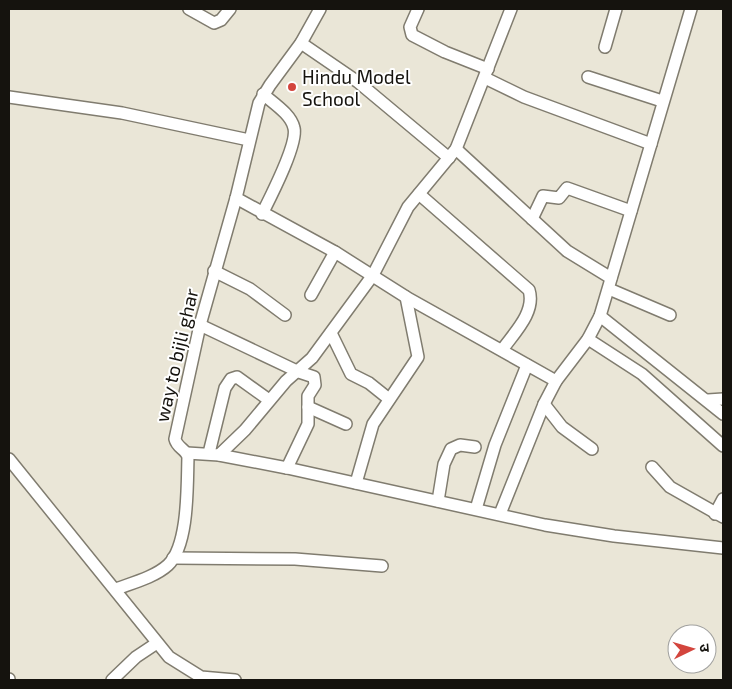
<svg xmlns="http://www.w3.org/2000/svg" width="732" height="689" font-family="'Exo 2','Noto Sans Devanagari',sans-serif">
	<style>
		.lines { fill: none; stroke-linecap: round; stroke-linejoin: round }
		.minor-casing { stroke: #807c6f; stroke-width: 14 }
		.minor { stroke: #fff; stroke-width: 11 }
		.poi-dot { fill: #d3453d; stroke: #fff; stroke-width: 2 }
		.labels { text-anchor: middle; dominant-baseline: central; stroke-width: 4; stroke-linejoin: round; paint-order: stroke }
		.poi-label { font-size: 19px; fill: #15130e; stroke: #fff; text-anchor: start }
		.street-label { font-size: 19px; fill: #15130e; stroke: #fff }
	</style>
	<rect width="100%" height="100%" fill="#eae6d7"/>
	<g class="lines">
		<g class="minor-casing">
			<g id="minor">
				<polyline points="189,9 214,23 221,20 230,9"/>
				<polyline points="418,9 410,27 412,35 445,52 488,69"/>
				<polyline points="301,43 358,82 449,158"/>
				<polyline points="605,47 616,9"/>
				<polyline points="588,77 662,101"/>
				<polyline points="485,78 524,97 651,144"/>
				<polyline points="9,97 122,113 249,140"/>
				<polyline points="456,149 567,251 611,278"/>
				<path d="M419 194 529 290C536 312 514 333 502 350"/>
				<polyline points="236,198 335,252 406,297 556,381"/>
				<path d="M262 214C270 198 298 144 294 128 291 114 273 103 263 94"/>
				<polyline points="532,219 543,196 559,198 567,188 631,211"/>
				<polyline points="214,271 250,289 285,315"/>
				<polyline points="609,289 670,315"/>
				<polyline points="311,295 335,252"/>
				<polyline points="600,316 723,414"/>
				<polyline points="200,325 299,372 314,377 315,385 308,396 308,424 287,468"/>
				<polyline points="331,333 351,374 369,383 389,399"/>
				<polyline points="588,339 642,374 723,446"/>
				<polyline points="708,400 723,399"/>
				<polyline points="544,404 562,427 592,449"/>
				<polyline points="308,407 346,424"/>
				<polyline points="187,453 219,455 287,468 545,525 614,536 723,548"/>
				<polyline points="209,453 225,388 231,379 237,377 269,400"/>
				<polyline points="219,455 245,430 286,381 312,358 373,275 408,207 456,149 511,9"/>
				<polyline points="9,459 169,657 201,677 235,680"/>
				<polyline points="652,467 670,487 723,517"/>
				<polyline points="356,483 373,424 418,357 406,297"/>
				<polyline points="438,501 444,464 451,449 460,445 475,447"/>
				<polyline points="476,509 495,445 527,365"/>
				<polyline points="500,514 544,404 556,381 588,339 600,316 691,9"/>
				<polyline points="715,514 723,499"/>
				<polyline points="173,558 295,559 382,566"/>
				<path d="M116 589C132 583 155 577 168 565 189 545 187 485 188 457 186 449 177 448 175 439L200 325 236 198 259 103 270 85 301 43 320 9"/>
				<polyline points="9,679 9,680"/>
				<polyline points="112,680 136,657 157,643"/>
			</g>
		</g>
		<use href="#minor" class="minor"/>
	</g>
	<circle class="poi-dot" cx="292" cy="87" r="5"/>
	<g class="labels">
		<g class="poi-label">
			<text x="302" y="76">Hindu Model<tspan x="302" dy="22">School</tspan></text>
		</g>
		<g class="street-label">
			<text transform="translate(176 355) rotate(-77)">way to bijli ghar</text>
		</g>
	</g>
	<rect width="732" height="689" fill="none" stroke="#15130e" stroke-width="20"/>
	<g transform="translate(692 649) rotate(85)"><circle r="24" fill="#ffffff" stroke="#a1a19f"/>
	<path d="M0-4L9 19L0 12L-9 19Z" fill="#d3453d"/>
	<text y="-8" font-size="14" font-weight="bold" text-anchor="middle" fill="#15130e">उ</text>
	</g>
</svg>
